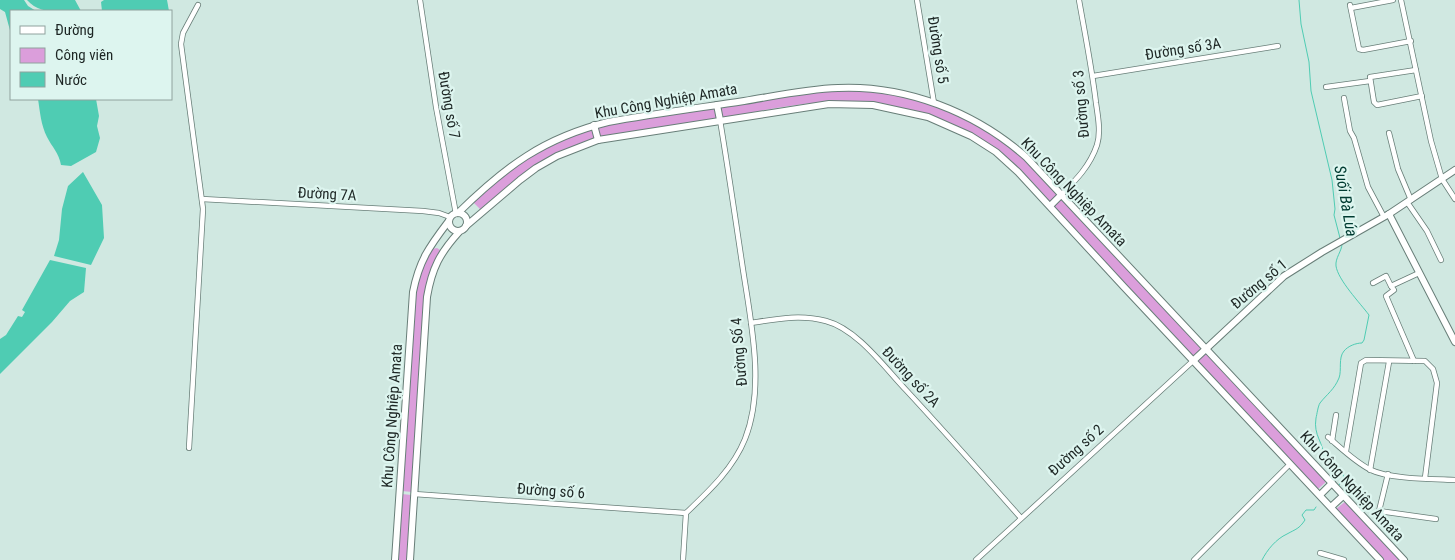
<svg xmlns="http://www.w3.org/2000/svg" width="1455" height="560" font-family="'Roboto Condensed',sans-serif">
	<style>
		.green { fill: #db9edb }
		.water { fill: #4fccb3 }
		.lines { fill: none; stroke-linecap: round; stroke-linejoin: round }
		.stream { stroke: #4fccb3; stroke-width: 1 }
		.street-casing { stroke: #687e78; stroke-width: 6 }
		.secondary-casing { stroke: #687e78; stroke-width: 8 }
		.street { stroke: #fff; stroke-width: 4.5 }
		.secondary { stroke: #fff; stroke-width: 6 }
		.labels { text-anchor: middle; dominant-baseline: central; stroke-width: 4.5; stroke-linejoin: round; paint-order: stroke }
		.street-label { font-size: 15px; fill: #1d2624; stroke: #ddf5ef }
		.water-label { font-size: 16px; font-style: italic; fill: #003b31; stroke: #ddf5ef }
	</style>
	<rect width="100%" height="100%" fill="#d0e8e1"/>
	<g class="green">
		<path d="M852 90C864 91 878 92 890 94 939 103 987 125 1024 159 1036 170 1047 184 1058 196L1051 203C1038 189 1024 172 1008 159 958 119 895 99 831 102 794 103 757 112 721 118L719 107 817 92Z"/>
		<polygon points="716,107 719,118 599,137 596,127"/>
		<polygon points="593,128 596,138 555,154 481,210 473,202 512,168 552,143"/>
		<polygon points="1060,198 1203,348 1194,357 1126,286 1053,205"/>
		<polygon points="437,248 440,250 427,282 412,492 402,491 416,292 422,266 432,249"/>
		<polygon points="1205,350 1327,481 1318,489 1196,359"/>
		<polygon points="402,494 411,495 407,560 397,560"/>
		<polygon points="1346,501 1400,560 1384,560 1336,509"/>
	</g>
	<g class="water">
		<polygon points="0,0 24,0 28,6 36,11 11,11 11,34 5,12 0,9"/>
		<path d="M27 0H75L81 11C62 11 41 16 27 0Z"/>
		<polygon points="104,0 167,0 169,11 102,11 101,2"/>
		<path d="M38 99H96L99 116 97 126 100 138 96 152 71 166 61 165C59 153 52 147 47 137 41 125 40 112 38 99Z"/>
		<polygon points="83,172 102,205 104,238 91,265 54,256 59,240 62,209 68,186"/>
		<polygon points="50,260 86,268 84,292 70,301 52,322 0,374 0,339 6,335 18,316 22,317 25,312 22,310"/>
	</g>
	<g class="lines">
		<g class="stream">
			<polyline points="1299,0 1301,24 1309,62 1311,91 1332,180 1335,209 1334,215 1340,238"/>
			<path d="M1339 485 1344 478C1340 462 1337 466 1324 459 1324 442 1313 436 1316 418 1317 414 1318 406 1320 403 1327 394 1334 390 1339 378 1342 370 1338 358 1344 351 1348 346 1356 343 1362 343L1364 340 1369 315C1360 303 1338 280 1336 266 1335 258 1342 251 1342 244"/>
			<path d="M1262 560C1267 550 1276 539 1287 534 1296 529 1299 529 1305 520L1302 515 1306 510H1314L1316 507"/>
		</g>
		<g class="street-casing">
			<g id="street">
				<polyline points="420,0 436,107 456,214"/>
				<polyline points="917,0 934,103"/>
				<polyline points="1401,0 1431,141 1442,179 1455,199"/>
				<polyline points="1350,5 1359,49 1363,50 1411,41"/>
				<polyline points="1351,8 1393,0"/>
				<polyline points="1416,70 1370,77 1374,102 1377,105 1422,96"/>
				<polyline points="1093,76 1278,46"/>
				<polyline points="1326,87 1370,81"/>
				<polyline points="1344,98 1350,131 1354,138 1368,187 1384,217"/>
				<polyline points="1389,133 1398,169 1411,200"/>
				<path d="M1061 195C1076 180 1090 166 1097 145 1101 132 1098 117 1096 103 1092 69 1085 34 1079 0"/>
				<polyline points="202,199 423,211 439,213 450,217"/>
				<polyline points="1407,202 1427,231 1441,260"/>
				<polyline points="1373,283 1386,276 1391,286"/>
				<path d="M751 323C776 319 800 314 826 321 857 329 885 368 906 390 945 432 983 475 1021 518"/>
				<polyline points="1414,361 1386,296 1394,290 1391,286 1419,273"/>
				<path d="M1328 437C1341 448 1355 462 1371 470 1389 479 1433 479 1455 480"/>
				<polyline points="1332,441 1336,415"/>
				<polyline points="189,448 203,209 181,44 183,33 198,5"/>
				<polyline points="1346,451 1361,363 1366,360 1425,361 1433,369 1437,383 1425,478"/>
				<polyline points="1370,470 1389,362"/>
				<polyline points="1388,474 1379,511 1436,519"/>
				<polyline points="414,494 686,513"/>
				<polyline points="1320,553 1344,560"/>
				<path d="M683 560 686 513C708 492 733 469 745 439 766 386 750 318 742 263 735 216 728 168 720 120"/>
				<polyline points="976,560 1194,360"/>
				<polyline points="1194,560 1290,464"/>
			</g>
		</g>
		<g class="secondary-casing">
			<g id="secondary">
				<polyline points="717,105 720,120"/>
				<polyline points="594,125 598,140"/>
				<polyline points="1050,206 1061,195"/>
				<circle cx="458" cy="222" r="9"/>
				<path d="M458 213C505 167 543 138 608 122 653 114 698 108 744 101 775 96 806 89 838 88 906 85 975 112 1026 157L1404 560"/>
				<polyline points="1389,214 1455,342"/>
				<polyline points="466,226 520,180 536,168 557,156 598,140 829,104 873,105 928,117 971,136 996,152 1018,172 1124,287 1380,560"/>
				<polyline points="1194,360 1284,276 1322,252 1389,214 1455,170"/>
				<polyline points="1320,495 1332,483"/>
				<polyline points="1331,507 1344,495"/>
				<path d="M395 560 413 292C419 261 429 247 448 222"/>
				<path d="M410 560 427 297C432 268 440 253 459 232"/>
			</g>
		</g>
		<use href="#street" class="street"/>
		<use href="#secondary" class="secondary"/>
	</g>
	<g class="labels">
		<g class="street-label">
			<text transform="translate(1183 49) rotate(-9)">Đường số 3A</text>
			<text transform="translate(938 50) rotate(81)">Đường số 5</text>
			<text transform="translate(666 101) rotate(-10)">Khu Công Nghiệp Amata</text>
			<text transform="translate(1081 104) rotate(-95)">Đường số 3</text>
			<text transform="translate(449 105) rotate(80)">Đường số 7</text>
			<text transform="translate(1074 192) rotate(46)">Khu Công Nghiệp Amata</text>
			<text transform="translate(327 194) rotate(3)">Đường 7A</text>
			<text transform="translate(1259 284) rotate(-40)">Đường số 1</text>
			<text transform="translate(739 352) rotate(-95)">Đường Số 4</text>
			<text transform="translate(911 377) rotate(47)">Đường số 2A</text>
			<text transform="translate(392 416) rotate(-86)">Khu Công Nghiệp Amata</text>
			<text transform="translate(1076 450) rotate(-42)">Đường số 2</text>
			<text transform="translate(1352 486) rotate(47)">Khu Công Nghiệp Amata</text>
			<text transform="translate(551 491) rotate(4)">Đường số 6</text>
		</g>
		<g class="water-label">
			<text transform="translate(1346 201) rotate(80)">Suối Bà Lúa</text>
		</g>
	</g>
	<rect x="10" y="10" width="162" height="90" fill="#ddf5ef" stroke="#90a29e"/>
	<rect x="20" y="26" width="25" height="8" fill="#ffffff" stroke="#90a29e"/>
	<text x="55" y="35" font-size="15" fill="#1d2624">Đường</text>
	<rect x="20" y="48" width="25" height="15" fill="#db9edb" stroke="#90a29e"/>
	<text x="55" y="60" font-size="15" fill="#1d2624">Công viên</text>
	<rect x="20" y="72" width="25" height="15" fill="#4fccb3" stroke="#90a29e"/>
	<text x="55" y="85" font-size="15" fill="#1d2624">Nước</text>
</svg>
